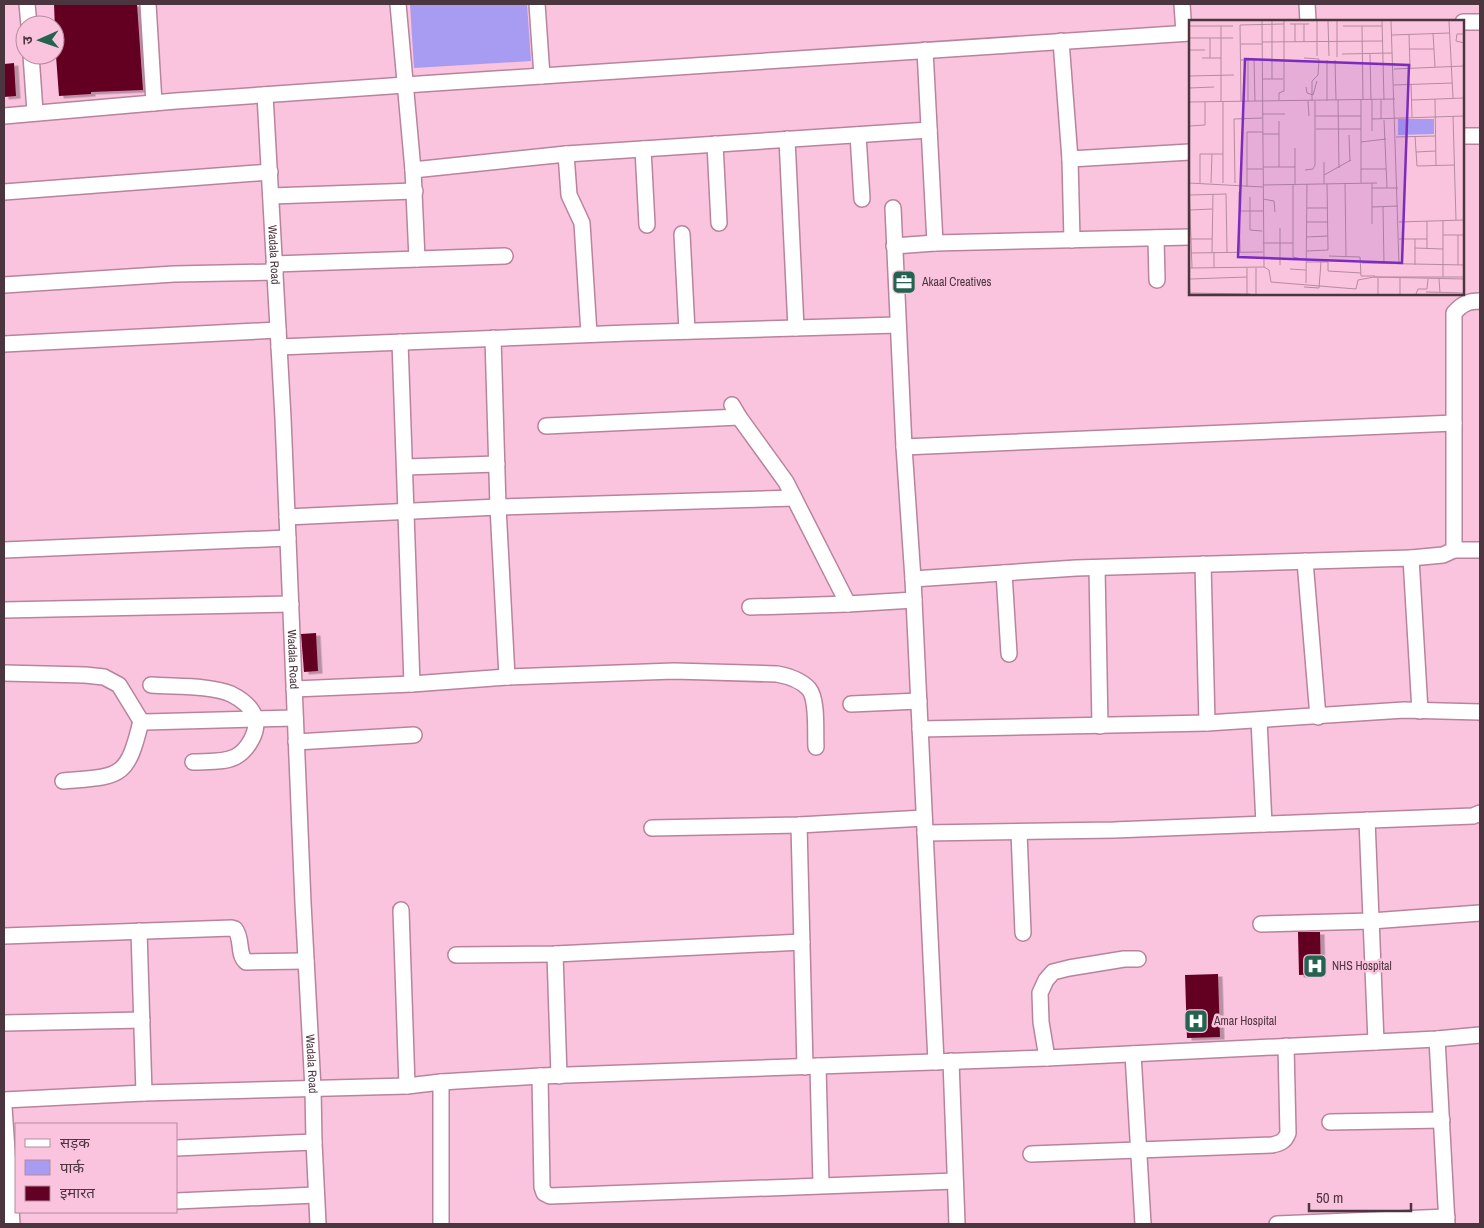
<svg xmlns="http://www.w3.org/2000/svg" width="1484" height="1228" font-family="'Archivo Narrow','Noto Sans Devanagari',sans-serif">
	<style>
		.green { fill: #a79bf2 }
		.building { fill: #630024; filter: url(#shadow) }
		.lines { fill: none; stroke-linecap: round; stroke-linejoin: round }
		.minor-casing { stroke: #b8849d; stroke-width: 18 }
		.minor { stroke: #fff; stroke-width: 15 }
		.labels { text-anchor: middle; dominant-baseline: central; stroke-width: 5; stroke-linejoin: round; paint-order: stroke }
		.street-label { font-size: 12px; fill: #4b353f; stroke: #fbc4de }
		.poi-label { font-size: 12px; fill: #4b353f; stroke: #fbc4de; text-anchor: start }
		.inset-road { fill: none; stroke: #b58b9e; stroke-width: 1 }
		.view { fill: #7b2cbf; fill-opacity: 0.15; stroke: #7b2cbf; stroke-width: 2.5 }
		.inset-edge { fill: none; stroke: #4b353f; stroke-width: 2.5 }
	</style>
	<defs>
		<filter id="shadow"><feDropShadow dx="4.5" dy="2.5" stdDeviation="0" flood-color="#0004"/></filter>
	</defs>
	<rect width="100%" height="100%" fill="#fbc4de"/>
	<polygon class="green" points="410,4 527,4 531,61 414,68"/>
	<g class="building">
		<polygon points="54,4 137,4 143,90 91,92 91,94 59,96 56,56"/>
		<polygon points="14,63 16,96 4,97 4,64"/>
		<polygon points="316,633 318,671 304,672 301,634"/>
		<polygon points="1298,932 1320,932 1321,974 1299,975"/>
		<polygon points="1218,974 1220,1037 1187,1038 1185,975"/>
	</g>
	<g class="lines">
		<g class="minor-casing">
			<g id="minor">
				<polyline points="27,4 29,25"/>
				<polyline points="148,4 154,103"/>
				<polyline points="398,4 413,170 417,259"/>
				<polyline points="537,4 542,76"/>
				<polyline points="1182,4 1184,33"/>
				<polyline points="1307,4 1308,21"/>
				<polyline points="1463,22 1480,22"/>
				<polyline points="1061,41 1070,159 1072,240"/>
				<polyline points="925,50 935,243"/>
				<polyline points="31,55 35,112"/>
				<path id="s1" d="M265 95 283 418 303 903 313 1089 314 1142 318 1224"/>
				<polyline points="4,116 176,101 405,85 1190,33"/>
				<polyline points="858,135 862,199"/>
				<polyline points="1463,136 1480,136"/>
				<polyline points="787,139 796,328"/>
				<polyline points="715,144 719,223"/>
				<polyline points="643,149 647,225"/>
				<polyline points="566,154 569,195 582,223 589,334"/>
				<polyline points="1070,159 1190,152"/>
				<polyline points="413,170 566,154 929,130"/>
				<polyline points="4,192 270,172"/>
				<polyline points="271,196 415,191"/>
				<polyline points="893,208 904,447 913,579 936,1062"/>
				<polyline points="682,234 687,331"/>
				<polyline points="1156,238 1157,280"/>
				<polyline points="894,246 935,243 1190,237"/>
				<polyline points="274,264 505,256"/>
				<polyline points="4,285 174,274 275,272"/>
				<polyline points="493,338 498,507 507,677"/>
				<polyline points="400,342 412,684"/>
				<polyline points="4,344 278,330"/>
				<polyline points="279,347 628,333 897,325"/>
				<polyline points="732,405 739,417 786,482 848,604"/>
				<polyline points="546,426 739,417"/>
				<polyline points="904,447 1454,423"/>
				<polyline points="405,467 497,464"/>
				<polyline points="287,517 498,507 794,498"/>
				<polyline points="4,550 288,538"/>
				<path d="M1454 550V313C1462 304 1468 301 1480 301"/>
				<polyline points="1411,558 1443,555 1454,550 1480,550"/>
				<polyline points="1305,561 1318,717"/>
				<polyline points="1203,564 1207,723"/>
				<polyline points="1097,568 1100,726"/>
				<polyline points="1004,573 1009,654"/>
				<polyline points="913,579 1076,568 1411,558 1420,711"/>
				<polyline points="750,607 848,604 914,600"/>
				<polyline points="4,610 291,604"/>
				<polyline points="4,673 85,675 104,677 119,685 141,721 145,722 295,718"/>
				<path d="M151 685C174 687 210 685 231 694 241 699 252 707 255 718 259 732 247 751 235 757 223 763 206 761 193 762"/>
				<path d="M294 689 412 684 507 677 674 671 777 674C788 676 801 680 809 689 818 700 815 733 816 747"/>
				<polyline points="851,704 919,701"/>
				<polyline points="1259,720 1264,824"/>
				<polyline points="920,729 1207,723 1404,710 1480,712"/>
				<polyline points="296,742 414,735"/>
				<path d="M63 781C120 776 127 780 141 721"/>
				<polyline points="1367,820 1376,1042"/>
				<polyline points="799,825 805,1067"/>
				<polyline points="652,828 799,825 924,818"/>
				<polyline points="1019,832 1023,933"/>
				<polyline points="925,833 1114,830 1473,816 1480,813"/>
				<polyline points="401,910 407,1086"/>
				<polyline points="1261,924 1371,921 1480,913"/>
				<polyline points="139,931 144,1093"/>
				<path d="M4 936 232 928 235 929C243 939 237 954 246 962L306 961"/>
				<polyline points="555,954 559,1076"/>
				<polyline points="456,955 555,954 802,942"/>
				<polyline points="4,1023 142,1020"/>
				<polyline points="1437,1039 1447,1224"/>
				<polyline points="1133,1054 1143,1224"/>
				<polyline points="1047,1058 1041,1022 1040,993 1046,980 1053,972 1069,968 1124,959 1138,959"/>
				<polyline points="951,1061 957,1224"/>
				<polyline points="818,1066 821,1185"/>
				<polyline points="540,1076 542,1187 544,1193 550,1196 955,1181"/>
				<polyline points="4,1100 144,1093 407,1086 441,1082 540,1076 1047,1058 1437,1039 1480,1035"/>
				<polyline points="4,1107 12,1224"/>
				<polyline points="1330,1122 1442,1120"/>
				<polyline points="176,1148 314,1142"/>
				<path d="M1031 1154 1272 1145C1281 1143 1285 1141 1288 1133L1286 1046"/>
				<polyline points="176,1201 316,1195"/>
				<polyline points="441,1224 441,1082"/>
				<polyline points="1277,1224 1447,1217"/>
			</g>
		</g>
		<use href="#minor" class="minor"/>
	</g>
	<defs>
		<g id="office-square" transform="scale(1.25)"><rect x="-9" y="-9" width="18" height="18" rx="4" fill="#24634f" stroke="#fbc4de"/><path d="M-6-3h4V-5.5h4V-3h4V5H-6ZM-1-4.5V-3h2v-1.5ZM-6 0V1H6V0Z" fill="#fff"/></g>
		<g id="hospital-square" transform="scale(1.25)"><rect x="-9" y="-9" width="18" height="18" rx="4" fill="#24634f" stroke="#fbc4de"/><path d="M-5-5h3v3.5h4V-5h3V5h-3V1.5h-4V5h-3Z" fill="#fff"/></g>
	</defs>
	<g fill-rule="evenodd">
		<use href="#office-square" x="904" y="282"/>
		<use href="#hospital-square" x="1315" y="966"/>
		<use href="#hospital-square" x="1196" y="1021"/>
	</g>
	<g class="labels">
		<g class="street-label">
			<text stroke="none"><textPath href="#s1" startOffset="160">Wadala Road</textPath></text>
			<text stroke="none"><textPath href="#s1" startOffset="565">Wadala Road</textPath></text>
			<text stroke="none"><textPath href="#s1" startOffset="970">Wadala Road</textPath></text>
		</g>
		<g class="poi-label">
			<text x="922" y="282">Akaal Creatives</text>
			<text x="1332" y="966">NHS Hospital</text>
			<text x="1214" y="1021">Amar Hospital</text>
		</g>
	</g>
	<g transform="translate(1189 20)">
		<rect width="275" height="275" fill="#fbc4de"/>
		<path d="M209 99H245V114L209 115Z" fill="#a79bf2"/>
		<path class="inset-road" d="M73 1 75 247M128 1V36M139 1 140 36M148 1V37M193 1 195 80M202 1 210 244M260 1 264 78M101 4H120M106 4V22M115 4V22M0 6H44M32 6V81M154 6H193M173 6 174 80M244 13 246 47M275 14H268L267 21 275 23M203 15 261 13M220 15 221 48M0 18H44M73 22 194 21M52 24H73M220 29H245M0 30H16M153 34 203 33M181 34 182 80M13 38H32M21 38V18M115 38 130 39 129 55 123 61V81M52 40H73M59 40V81M65 40 66 81M146 40 147 80M205 49 275 46M0 56 45 55M73 59H94M83 59V1M222 64 223 97M205 65 263 63M117 67 118 73 124 75 128 61M0 68 25 67M246 79 247 146M90 80V73L95 71V1M149 80 150 148M172 80V163M223 80 275 78M52 81 51 5 95 4M119 81 120 96M138 81V40M0 82 206 79M73 94H96M126 96H172M264 96 267 200M183 99 275 96M192 99V80M195 100 198 168M90 101V147M0 106 16 105V82M127 109H172M183 111V80M74 114H90M160 115 161 141M226 116 228 146 265 145M207 117 246 116M172 122 197 119M106 128V164M227 132 247 131M135 142V164M74 147H106M58 149H74M172 149H197M116 150 124 149 126 145V81M135 155 162 140M0 163 3 248M0 163 74 167M11 163V134H34M22 163 23 134M34 163V82M46 163 45 99 73 98M156 163 157 237M104 164V237L118 240M74 165 188 163M58 167V112H74M183 168H209M50 172 51 232M1 175 37 174 38 232M61 177V210L73 211M74 179 85 181 86 192M183 187 209 186M194 187 195 244M118 188H139M1 190 23 189M50 191H74M238 201V229M254 201V257M118 202H139M210 202 275 200M183 204V163M91 208V245M254 215H275M269 215V245M118 217 139 216M2 219H23M210 219H238M226 219V245M74 223H104M226 228 254 229M118 231 139 230 138 164M23 232 24 174M2 233 74 232M140 236 171 237 172 256H186M118 242H139V251L172 253M173 243 275 245M0 248 75 247 80 250 82 262 167 269 169 260 185 257 275 259M0 248 1 274M25 248V232M58 248V274M67 248V274M101 249 117 250M185 257H275M250 258 251 273M1 259 58 257M117 263 118 164M115 267 130 268 132 242M237 272 275 273M1 273 61 274M189 274V258M211 274V258M227 274 229 269H238L239 259"/>
		<path class="view" d="M56 39 220 45 213 243 49 237Z"/>
		<rect width="275" height="275" class="inset-edge"/>
	</g>
	<rect width="1484" height="1228" fill="none" stroke="#4b353f" stroke-width="10"/>
	<rect x="15" y="1123" width="162" height="90" fill="#fbc4de" stroke="#b58b9e"/>
	<rect x="25" y="1139" width="25" height="8" fill="#ffffff" stroke="#b58b9e"/>
	<text x="60" y="1148" font-size="15" fill="#4b353f">सड़क</text>
	<rect x="25" y="1160" width="25" height="15" fill="#a79bf2" stroke="#b58b9e"/>
	<text x="60" y="1173" font-size="15" fill="#4b353f">पार्क</text>
	<rect x="25" y="1186" width="25" height="15" fill="#630024" stroke="#b58b9e"/>
	<text x="60" y="1198" font-size="15" fill="#4b353f">इमारत</text>
	<g transform="translate(40 40) rotate(268)"><circle r="24" fill="#fbc4de" stroke="#b58b9e"/>
	<path d="M0-4L9 19L0 12L-9 19Z" fill="#24634f"/>
	<text y="-8" font-size="14" font-weight="bold" text-anchor="middle" fill="#4b353f">उ</text>
	</g>
	<path d="M1309 1203v8h102v-8" fill="none" stroke="#4b353f" stroke-width="2.5"/>
	<text x="1316" y="1203" font-size="15" fill="#4b353f" stroke="#fbc4de" stroke-width="4" paint-order="stroke">50 m</text>
</svg>
